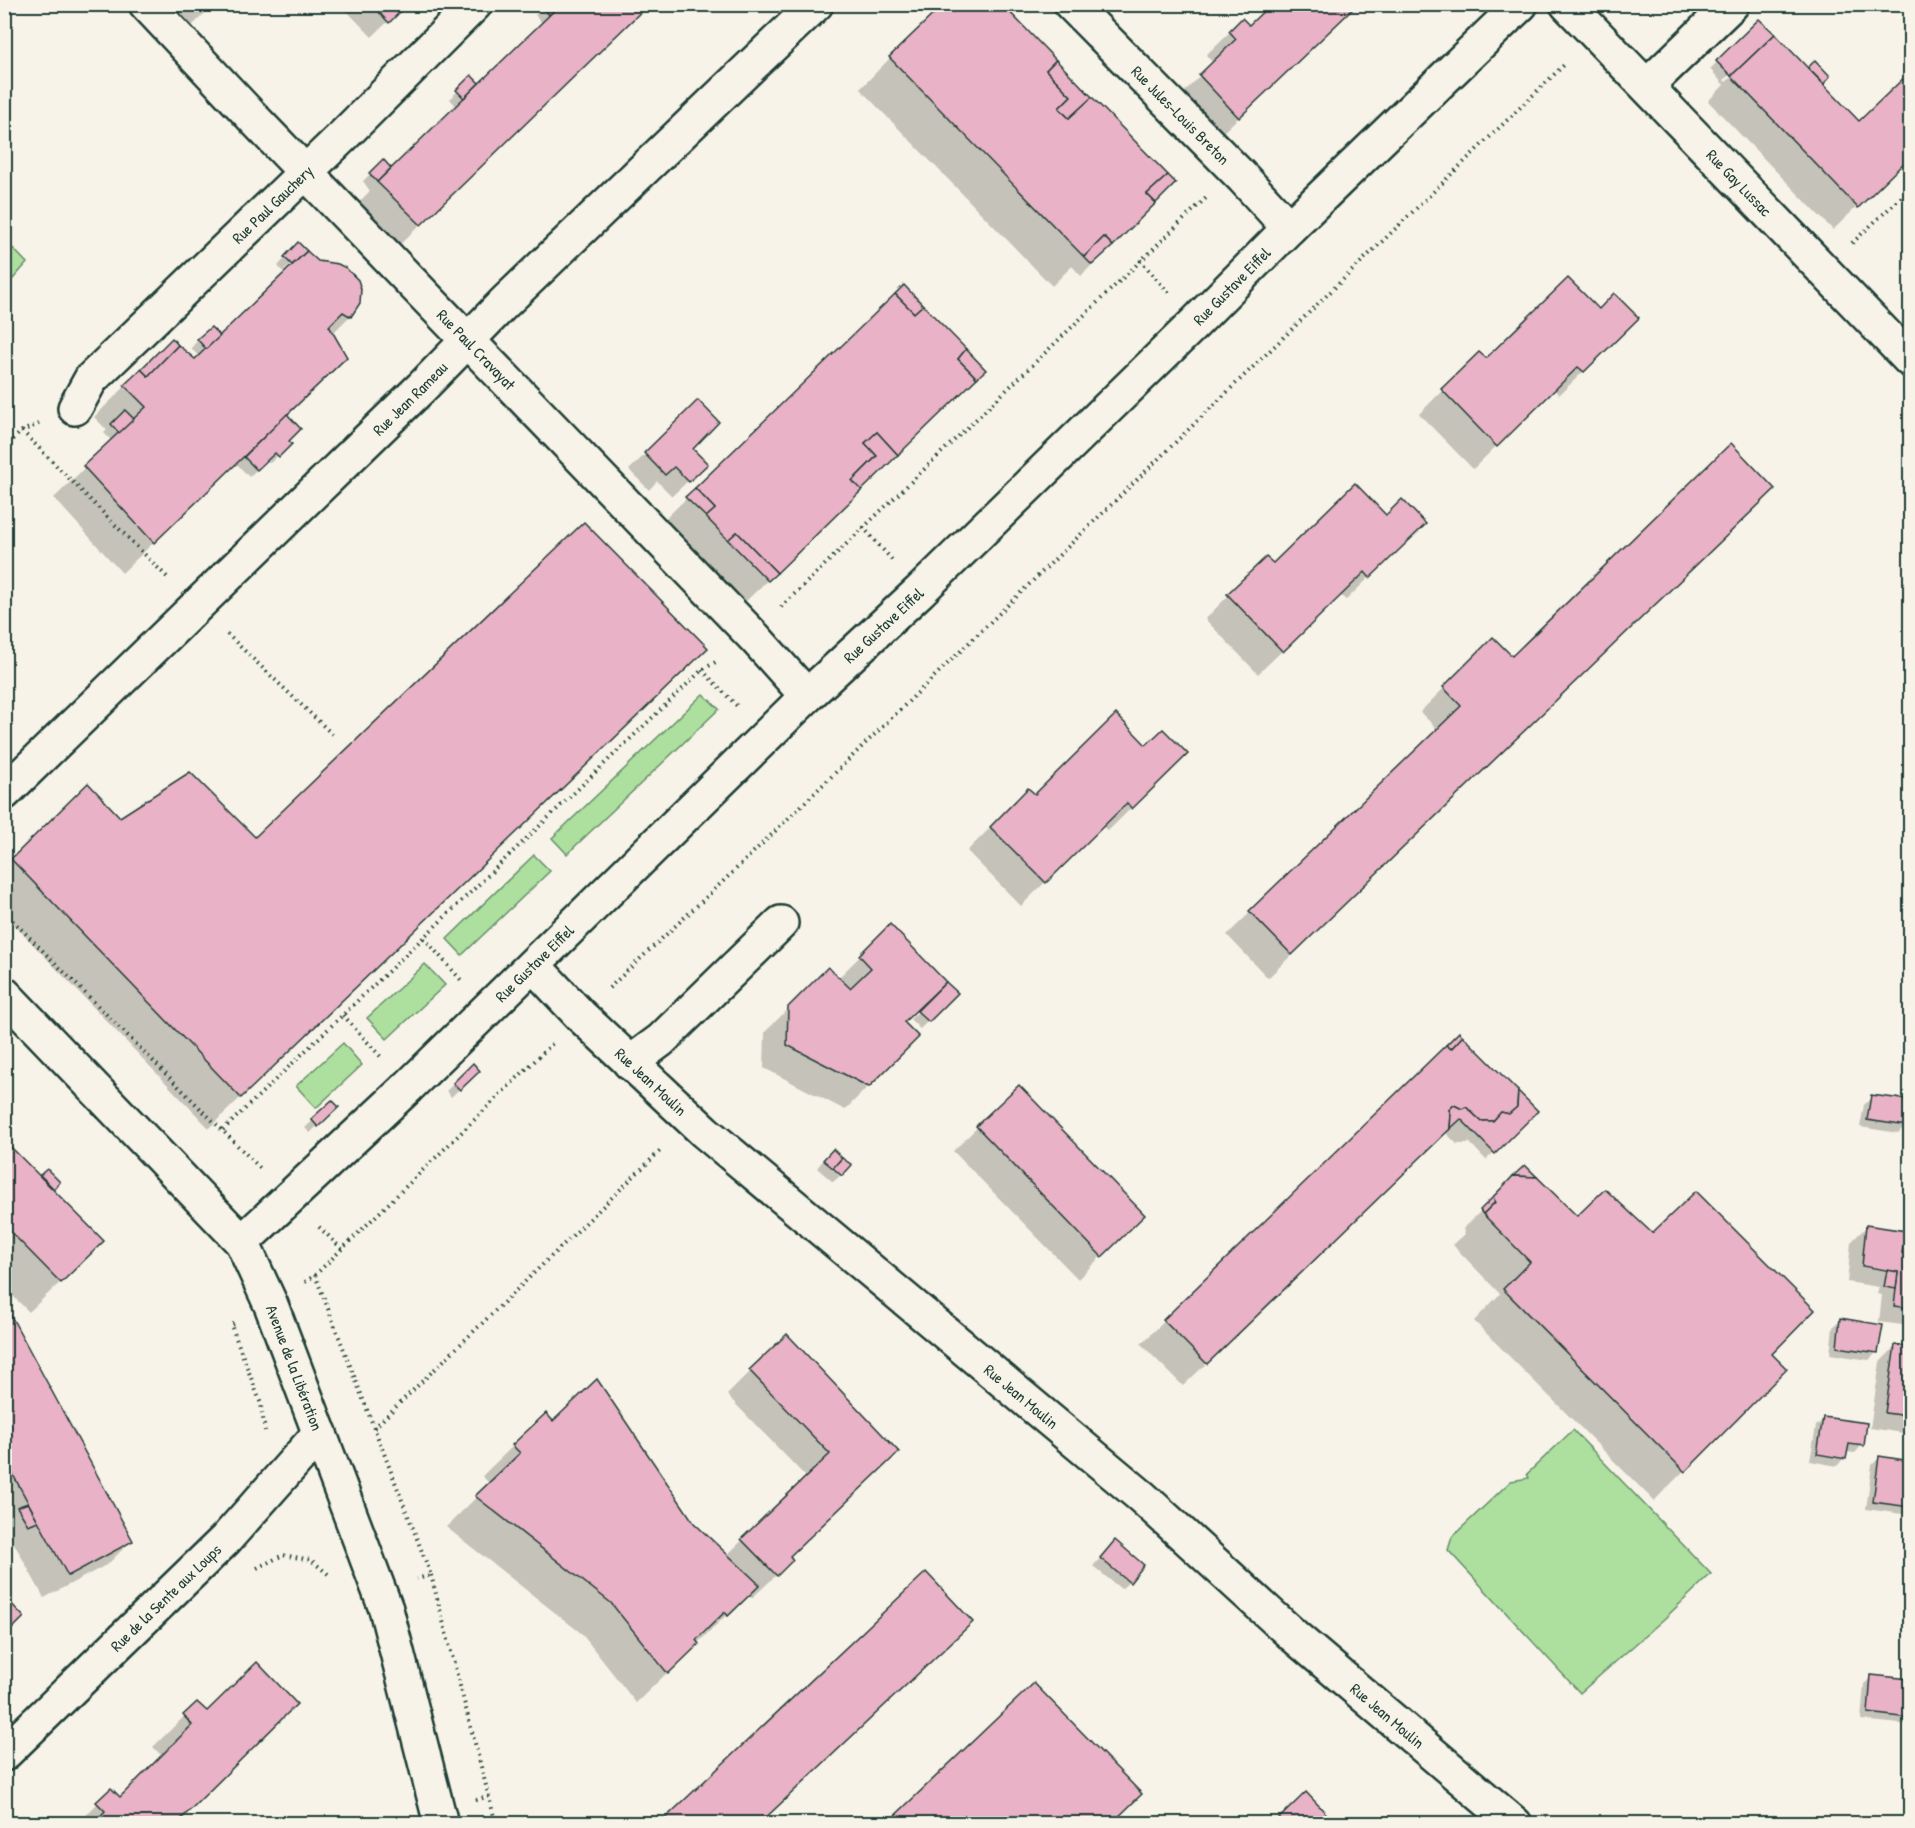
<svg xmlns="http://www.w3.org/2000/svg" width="1915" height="1828" font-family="'Patrick Hand',sans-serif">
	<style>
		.green { fill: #addf9f; stroke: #668e6a; stroke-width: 1.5 }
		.shadow { fill: #0003; fill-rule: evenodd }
		.building { fill: #eab2c6; stroke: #1f3d34; stroke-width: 1.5 }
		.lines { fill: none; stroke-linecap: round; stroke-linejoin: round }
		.minor-casing { stroke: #1f3d34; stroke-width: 38 }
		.path { stroke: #1f3d34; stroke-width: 4; stroke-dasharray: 1.5 4.5; stroke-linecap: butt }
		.minor { stroke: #f7f3e8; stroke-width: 33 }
		.labels { text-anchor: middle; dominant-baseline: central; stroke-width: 4.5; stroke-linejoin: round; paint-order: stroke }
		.street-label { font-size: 16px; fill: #1f3d34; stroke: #f7f3e8 }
	</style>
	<rect width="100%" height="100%" fill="#f7f3e8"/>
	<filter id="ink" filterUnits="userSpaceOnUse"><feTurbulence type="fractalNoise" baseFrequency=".0167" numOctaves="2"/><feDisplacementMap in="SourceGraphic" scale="12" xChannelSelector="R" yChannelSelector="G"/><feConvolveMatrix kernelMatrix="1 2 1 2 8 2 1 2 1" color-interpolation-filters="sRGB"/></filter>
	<g filter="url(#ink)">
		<g class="green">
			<polygon points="5,240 27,263 5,288"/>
			<polygon points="703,694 719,709 567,854 552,838"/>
			<polygon points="534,855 550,871 462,955 447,939"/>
			<polygon points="425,964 445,985 387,1039 367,1018"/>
			<polygon points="343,1043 362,1065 316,1108 296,1086"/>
			<polygon points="1573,1430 1711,1574 1664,1619 1580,1693 1448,1550 1452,1537 1511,1481 1529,1478 1527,1474"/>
		</g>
		<g class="shadow">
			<polygon points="172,4 214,4 192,26"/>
			<polygon points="340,4 406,4 372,37"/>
			<polygon points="546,4 556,11 647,4 389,255 347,214 370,191 363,181 370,174 382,179 457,107 450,99 471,77 479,85 543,24 535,15"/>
			<polygon points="1139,4 1156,4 1147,13"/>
			<polygon points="1357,4 1215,140 1176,100 1213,63 1206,55 1242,20 1249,27"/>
			<path d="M1759 21 1807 70 1815 62 1828 76 1821 84 1859 123 1910 73V155L1833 230 1708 101 1724 85 1710 69ZM1766 40 1768 43 1726 82 1724 80Z"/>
			<polygon points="890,58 1174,183 1081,276 1072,266 1052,286 860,89"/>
			<polygon points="298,244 359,303 350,316 332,334 286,415 287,441 290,444 270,463 267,460 249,477 236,463 122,573 54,498 112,441 104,433 107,430 94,417 142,370 195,361 199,357 191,348 198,340 219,338 294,265 292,263 283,272 278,266"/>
			<polygon points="1614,342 1559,395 1554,389 1473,469 1419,414 1479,354 1486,361"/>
			<polygon points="698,402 691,449 706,464 672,496 657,481 649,490 629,470"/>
			<polygon points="696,489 829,521 745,602 705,561 696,570 676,549 685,540 665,519"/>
			<polygon points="1749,512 1268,978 1227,935 1438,730 1420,712 1493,639 1512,658"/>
			<polygon points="1400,548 1346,600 1340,595 1258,674 1205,619 1229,595 1273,565"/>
			<polygon points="675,679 209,1128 4,914 4,867 88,785 119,819 255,839"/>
			<polygon points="1146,747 1186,754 1108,831 1102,826 1021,906 967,851 1028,790 1035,796"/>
			<polygon points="890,927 956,993 920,1029 910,1019 918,1012 916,1010 903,1023 917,1037 845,1110 764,1068 765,1032 828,969 838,978"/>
			<polygon points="1443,1051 1536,1111 1486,1160 1469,1142 1468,1144 1457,1144 1445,1132 1183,1386 1141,1344"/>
			<polygon points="473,1065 478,1071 451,1097 446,1091"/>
			<polygon points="1019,1087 1143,1215 1078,1279 953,1151"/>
			<polygon points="1872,1097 1906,1125 1898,1133 1860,1127 1864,1105"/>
			<polygon points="332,1102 337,1107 310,1133 305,1128"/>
			<polygon points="4,1142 39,1177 47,1171 58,1182 51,1190 71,1272 29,1312 4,1287"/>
			<polygon points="825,1158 841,1175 833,1182 817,1168"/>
			<polygon points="1525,1167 1577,1218 1652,1235 1785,1369 1654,1501 1474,1321 1500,1294 1453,1245 1465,1234 1463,1229"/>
			<polygon points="1867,1226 1900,1254 1910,1256 1910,1326 1879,1322 1882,1295 1877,1294 1879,1287 1847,1282 1851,1242"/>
			<polygon points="4,1319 131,1541 108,1564 44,1598 4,1525"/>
			<polygon points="1841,1320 1877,1352 1869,1360 1830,1354 1833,1327"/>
			<polygon points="1896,1346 1910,1349 1910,1434 1870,1428 1880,1362"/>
			<polygon points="751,1371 897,1452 789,1557 791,1560 768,1583 752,1598 748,1594 636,1703 581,1633 446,1527 490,1484 482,1476 513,1446 553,1423 693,1524 726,1556 807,1478 727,1395"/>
			<polygon points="1824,1419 1862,1445 1855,1453 1846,1452 1844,1458 1837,1466 1810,1461 1816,1426"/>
			<polygon points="1879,1458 1910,1463 1910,1515 1866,1509 1872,1465"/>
			<polygon points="1108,1550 1129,1582 1121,1589 1093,1566"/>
			<polygon points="1872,1677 1910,1680 1910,1725 1861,1720 1864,1684"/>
			<polygon points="197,1704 207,1713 174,1824 77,1824 111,1790 120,1799 163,1757 153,1747"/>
		</g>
		<g class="building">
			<polygon points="371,4 408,4 389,23"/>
			<polygon points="544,4 561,4 549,15 542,6"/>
			<polygon points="561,4 649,4 421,225 377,182"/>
			<polygon points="944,4 1002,4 1056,60 1046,70 1071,96 1059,108 1069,118 1092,97 1168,175 1147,194 1156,203 1113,246 1104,237 1084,257 889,57"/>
			<polygon points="1271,4 1358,4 1239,118 1199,75 1236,39 1229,31 1242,18 1249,25"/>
			<polygon points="1759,19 1775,34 1731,76 1716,61"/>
			<polygon points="1775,34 1859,121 1910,72 1910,157 1858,208 1731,76"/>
			<polygon points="1056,60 1092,97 1069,118 1059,108 1071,96 1046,70"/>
			<polygon points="1815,60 1830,76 1824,84 1808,68"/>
			<polygon points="471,75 479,83 464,98 456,90"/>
			<polygon points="383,159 391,168 377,182 369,173"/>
			<polygon points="1168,175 1176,183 1156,203 1147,194"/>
			<polygon points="1104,237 1113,246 1092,265 1084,257"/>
			<polygon points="298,242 307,251 292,265 284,257"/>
			<polygon points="307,251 318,261 338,264 346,268 358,280 361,289 360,303 351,317 343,312 329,326 347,357 154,543 83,466 146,407 124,385 141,369 148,376 178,345 195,359"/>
			<polygon points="1568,278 1599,309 1614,293 1639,318 1584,372 1578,367 1497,447 1441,389 1479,352 1486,358"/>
			<polygon points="904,285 923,305 914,313 895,294"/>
			<polygon points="895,294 914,313 923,305 966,349 958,359 977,378 898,455 877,432 865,443 877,456 852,481 862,490 777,573 737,532 728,540 706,517 715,509 695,488"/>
			<polygon points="211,327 220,336 206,349 197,339"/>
			<polygon points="172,338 178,345 148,376 141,369"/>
			<polygon points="966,349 986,370 977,378 958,359"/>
			<polygon points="698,400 719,422 693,449 708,464 689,482 674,467 665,475 644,453"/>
			<polygon points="125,410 134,419 119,433 111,424"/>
			<polygon points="287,414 301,429 289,441 292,444 279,457 275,453 257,470 244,457"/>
			<polygon points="877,432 898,455 862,490 852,481 877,456 865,443"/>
			<polygon points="1731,443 1775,489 1292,955 1249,911 1461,706 1443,687 1493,637 1512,656"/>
			<polygon points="1355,483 1386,515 1402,499 1426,524 1370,578 1365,572 1283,652 1227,594 1266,557 1273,563"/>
			<polygon points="695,488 715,509 706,517 685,497"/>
			<polygon points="584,522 708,648 241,1098 11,859 88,783 120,817 190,772 255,837"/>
			<polygon points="737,532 777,573 768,581 728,540"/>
			<polygon points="1116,714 1146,745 1163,729 1188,754 1132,809 1127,803 1046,883 990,827 1028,788 1035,794"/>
			<polygon points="890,924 946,982 904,1022 919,1037 869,1087 787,1045 788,1007 828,967 850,988 871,968 859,955"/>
			<polygon points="946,982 958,993 929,1022 917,1011"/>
			<polygon points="1459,1032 1463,1036 1451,1049 1446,1045"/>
			<polygon points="1463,1036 1518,1091 1517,1107 1509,1114 1501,1112 1493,1121 1481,1121 1466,1107 1462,1109 1454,1105 1449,1110 1451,1114 1450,1129 1207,1364 1163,1320 1446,1045 1451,1049"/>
			<polygon points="473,1063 480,1071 460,1090 453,1083"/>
			<polygon points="1019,1085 1145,1215 1102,1257 976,1126"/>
			<polygon points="1518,1091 1538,1111 1495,1154 1461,1119 1450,1129 1451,1114 1449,1110 1454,1105 1462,1109 1466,1107 1481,1121 1493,1121 1501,1112 1509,1114 1517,1107"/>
			<polygon points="1871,1095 1910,1100 1907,1126 1867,1120"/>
			<polygon points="332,1100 339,1107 318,1127 311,1119"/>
			<polygon points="4,1140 104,1241 61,1283 4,1225"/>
			<polygon points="833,1149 842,1158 833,1168 823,1160"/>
			<polygon points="842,1158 852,1165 842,1176 833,1168"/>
			<polygon points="1525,1165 1537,1177 1513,1176"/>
			<polygon points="47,1169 60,1182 54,1189 40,1175"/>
			<polygon points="1513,1176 1537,1177 1577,1216 1605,1189 1652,1233 1696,1191 1815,1310 1772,1354 1787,1369 1685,1472 1503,1289 1530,1262 1483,1214 1495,1202 1493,1197"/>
			<polygon points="1493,1197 1495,1202 1483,1214 1480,1210"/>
			<polygon points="1866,1225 1906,1231 1902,1253 1910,1254 1910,1308 1894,1306 1898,1272 1862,1266"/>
			<polygon points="1887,1270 1898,1272 1896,1289 1884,1287"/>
			<polygon points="10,1314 133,1541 68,1576 4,1458 4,1317"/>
			<polygon points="1840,1318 1883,1325 1878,1353 1837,1347"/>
			<polygon points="787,1334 899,1452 790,1556 793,1560 777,1576 741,1539 830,1454 749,1370"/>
			<polygon points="1895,1345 1910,1347 1910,1416 1885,1413"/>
			<polygon points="597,1379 694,1523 760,1585 728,1616 725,1612 696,1640 699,1644 668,1674 611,1603 475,1496 520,1453 512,1445 546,1413 553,1421"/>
			<polygon points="1823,1417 1867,1423 1864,1446 1849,1444 1846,1459 1817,1454"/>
			<polygon points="1879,1456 1910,1461 1910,1507 1873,1502"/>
			<polygon points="28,1503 38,1521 28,1525 17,1507"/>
			<polygon points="1115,1540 1144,1565 1130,1583 1100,1558"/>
			<polygon points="926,1572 973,1622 759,1824 659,1824"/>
			<polygon points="4,1596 24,1617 4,1637"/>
			<polygon points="257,1662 297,1704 176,1824 93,1824 105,1811 96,1802 111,1788 120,1797 192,1725 183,1715 197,1702 207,1711"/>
			<polygon points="1871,1675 1910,1679 1910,1718 1868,1713"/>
			<polygon points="1034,1683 1142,1794 1111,1824 886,1824"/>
			<polygon points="1306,1792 1336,1824 1273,1824"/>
		</g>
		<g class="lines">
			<g class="minor-casing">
				<g id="minor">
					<path id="s1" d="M146 4 257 122 755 638 807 696"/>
					<path id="s2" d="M1071 4 1244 179 1289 228"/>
					<path id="s3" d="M1567 4 1910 360"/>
					<polyline points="1647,86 1732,4"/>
					<path id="s4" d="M75 408 91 379 342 137 475 4"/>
					<path id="s5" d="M4 793 421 388 504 303 816 4"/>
					<path id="s6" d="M533 965 581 1016 705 1132 1142 1497 1294 1636 1515 1824"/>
					<path id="s7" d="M4 994 242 1242 271 1305 386 1609 441 1824"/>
					<polyline points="630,1063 661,1040 781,923"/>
					<path id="s8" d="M242 1242 408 1087 807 696 920 591 1195 323 1289 228 1521 4"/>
					<path id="s9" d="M4 1754 226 1539 320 1433"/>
				</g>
			</g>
			<g class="path">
				<polyline points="1852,243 1910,189"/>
				<polyline points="1140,260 1169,293"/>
				<polyline points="22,431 167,577"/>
				<polyline points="4,448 22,431 39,424"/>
				<polyline points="863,527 893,561"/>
				<polyline points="781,607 1206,198"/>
				<polyline points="227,634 333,735"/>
				<polyline points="702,670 737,706"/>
				<polyline points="4,912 260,1168"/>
				<polyline points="424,938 461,980"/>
				<polyline points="609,988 733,872 1566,63"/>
				<polyline points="343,1015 381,1057"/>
				<polyline points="223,1130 702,670 719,660"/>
				<polyline points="319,1227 342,1249"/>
				<polyline points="315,1275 431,1575 417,1579"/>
				<polyline points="305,1282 315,1275 342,1249 553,1043"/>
				<polyline points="234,1324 231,1325 261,1404 265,1431"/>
				<polyline points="374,1428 662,1149"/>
				<polyline points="257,1568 283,1555 311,1560 328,1574"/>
				<polyline points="431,1575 496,1824"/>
				<polyline points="476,1800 489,1796"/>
			</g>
			<use href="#minor" class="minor"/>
		</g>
	</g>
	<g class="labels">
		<g class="street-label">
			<text stroke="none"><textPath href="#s2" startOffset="156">Rue Jules-Louis Breton</textPath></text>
			<text stroke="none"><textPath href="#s3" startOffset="248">Rue Gay Lussac</textPath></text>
			<text stroke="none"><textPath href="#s4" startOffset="285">Rue Paul Gauchery</textPath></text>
			<text stroke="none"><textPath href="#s8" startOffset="1376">Rue Gustave Eiffel</textPath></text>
			<text stroke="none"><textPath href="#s1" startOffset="478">Rue Paul Cravayat</textPath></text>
			<text stroke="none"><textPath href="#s5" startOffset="566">Rue Jean Rameau</textPath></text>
			<text stroke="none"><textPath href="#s8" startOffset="890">Rue Gustave Eiffel</textPath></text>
			<text stroke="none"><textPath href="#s8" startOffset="404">Rue Gustave Eiffel</textPath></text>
			<text stroke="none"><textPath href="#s6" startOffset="166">Rue Jean Moulin</textPath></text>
			<text stroke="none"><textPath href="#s7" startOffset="480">Avenue de la Libération</textPath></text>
			<text stroke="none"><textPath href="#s6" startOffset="652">Rue Jean Moulin</textPath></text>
			<text stroke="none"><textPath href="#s9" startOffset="225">Rue de la Sente aux Loups</textPath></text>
			<text stroke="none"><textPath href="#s6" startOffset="1138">Rue Jean Moulin</textPath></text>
		</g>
	</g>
	<rect width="1915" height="1828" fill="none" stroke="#f7f3e8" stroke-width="24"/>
	<rect x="12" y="12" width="1891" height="1804" fill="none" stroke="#1f3d34" stroke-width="2" filter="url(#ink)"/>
</svg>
